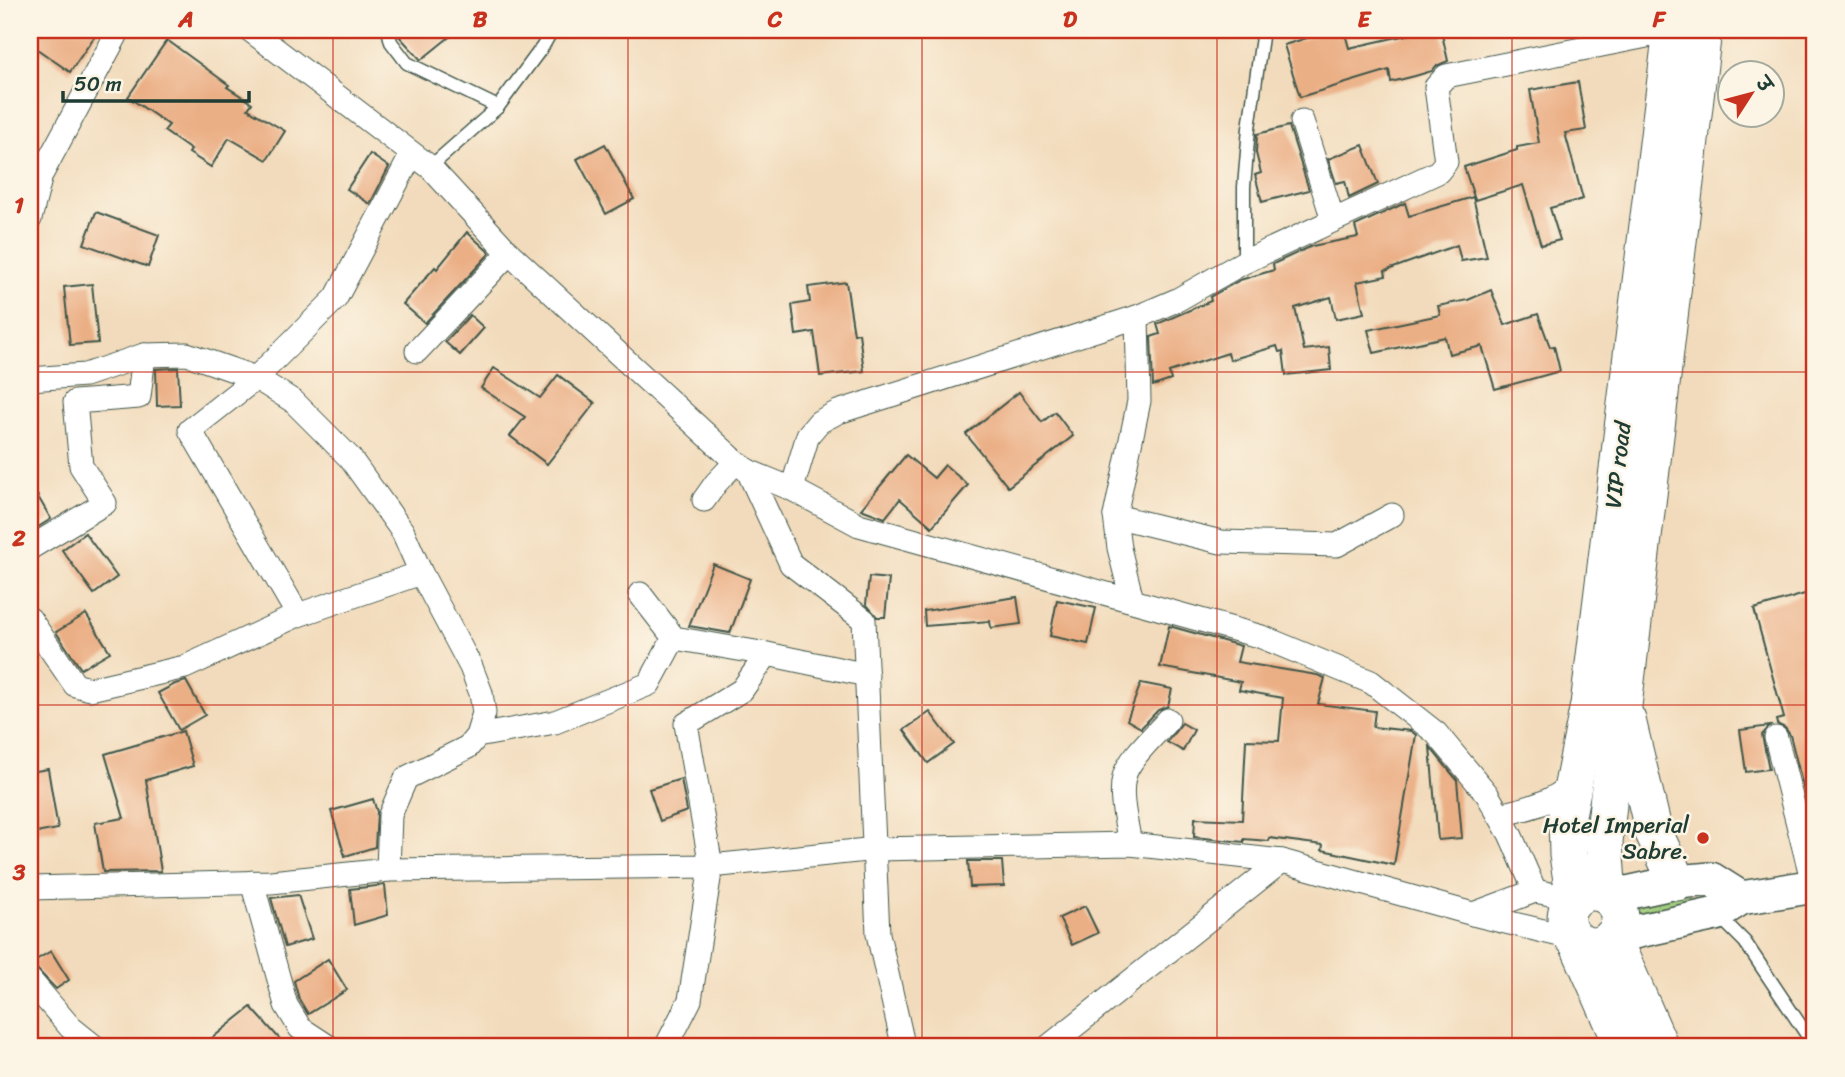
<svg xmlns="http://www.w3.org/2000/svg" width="1845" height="1077" font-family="Sriracha,'Playpen Sans Deva',sans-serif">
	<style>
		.green { fill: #9cca78; stroke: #5e8456; stroke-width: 2 }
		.building { fill: #ebaf85 }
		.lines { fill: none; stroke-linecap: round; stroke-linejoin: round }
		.lane-casing { stroke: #3f5548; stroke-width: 15 }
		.street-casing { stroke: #3f5548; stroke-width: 25 }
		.secondary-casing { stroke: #3f5548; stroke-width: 36 }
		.primary-casing { stroke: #3f5548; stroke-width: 39 }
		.lane { stroke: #fff; stroke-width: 12 }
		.street { stroke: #fff; stroke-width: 23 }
		.secondary { stroke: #fff; stroke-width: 33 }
		.primary { stroke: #fff; stroke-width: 37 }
		.grid { fill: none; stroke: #c8321e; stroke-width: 2; stroke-opacity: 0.55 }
		.poi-dot { fill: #c8321e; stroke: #fcf5e5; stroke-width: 2.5 }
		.labels { text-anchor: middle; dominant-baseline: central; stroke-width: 5; stroke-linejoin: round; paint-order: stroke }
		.street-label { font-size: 23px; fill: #1f3d34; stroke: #fcf5e5 }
		.poi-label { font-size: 23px; fill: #1f3d34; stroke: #fcf5e5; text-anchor: end }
		.neatline { fill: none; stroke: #c8321e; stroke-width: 2.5 }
		.grid-label { font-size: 23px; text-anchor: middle; font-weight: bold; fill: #c8321e }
	</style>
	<rect width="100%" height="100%" fill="#fcf5e5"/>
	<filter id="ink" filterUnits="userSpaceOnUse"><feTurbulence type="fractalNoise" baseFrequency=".0143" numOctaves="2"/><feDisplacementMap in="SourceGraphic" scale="14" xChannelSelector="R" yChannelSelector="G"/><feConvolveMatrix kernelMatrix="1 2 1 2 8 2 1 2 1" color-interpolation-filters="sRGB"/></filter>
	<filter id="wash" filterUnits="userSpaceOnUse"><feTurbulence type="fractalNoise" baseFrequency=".00686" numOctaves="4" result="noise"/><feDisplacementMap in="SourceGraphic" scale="28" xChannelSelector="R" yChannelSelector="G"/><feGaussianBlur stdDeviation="1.57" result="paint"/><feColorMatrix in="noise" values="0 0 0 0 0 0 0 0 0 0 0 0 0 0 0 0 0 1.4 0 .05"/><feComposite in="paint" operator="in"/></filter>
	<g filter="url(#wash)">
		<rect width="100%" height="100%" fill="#f2dbbc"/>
		<polygon class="green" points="1629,884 1698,896 1640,920"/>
		<g id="blocks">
			<g class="building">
				<polygon points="30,30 99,30 70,72 30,44"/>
				<polygon points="397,30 458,30 421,60 398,35"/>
				<polygon points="1333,30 1344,30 1349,48 1411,34 1410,30 1441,30 1448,61 1436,66 1432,71 1415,76 1391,82 1389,70 1300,97 1284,45"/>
				<polygon points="167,40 229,85 227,87 252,103 248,109 285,131 267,160 229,138 211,167 189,153 191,150 164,131 169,125 128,97"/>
				<polygon points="1578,82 1586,130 1565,133 1583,199 1550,208 1560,240 1541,245 1523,185 1475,200 1464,167 1517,150 1517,147 1539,143 1530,90"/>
				<polygon points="1289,126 1309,190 1262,202 1255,175 1261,173 1256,153 1257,134"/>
				<polygon points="605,144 634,199 606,214 577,159"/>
				<polygon points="1363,145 1378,184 1349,198 1345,181 1336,183 1328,159"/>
				<polygon points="370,154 389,167 370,204 347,189"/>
				<polygon points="1473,197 1487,257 1461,261 1457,245 1385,271 1386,276 1357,282 1364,313 1336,319 1331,297 1295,308 1304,350 1329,347 1331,370 1286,375 1283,351 1279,352 1277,346 1230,360 1228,353 1169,372 1171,380 1153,386 1151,337 1160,334 1157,324 1211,301 1210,297 1240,280 1274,270 1273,264 1312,246 1358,237 1355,226 1405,203 1409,216"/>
				<polygon points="96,212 159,235 148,267 84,244"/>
				<polygon points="467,232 490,253 425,323 403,304 435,267 437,269"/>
				<polygon points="846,282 854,334 859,333 864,371 820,376 814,332 796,335 792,305 810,302 808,287"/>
				<polygon points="92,284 98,343 70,345 64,287"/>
				<polygon points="1491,290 1505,325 1538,314 1550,347 1554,346 1560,371 1495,389 1482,346 1449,354 1445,337 1374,353 1368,330 1440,315 1438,306 1468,300"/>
				<polygon points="470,315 484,328 460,355 445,342"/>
				<polygon points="178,368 180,405 157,406 156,369"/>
				<polygon points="494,368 540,398 558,375 595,403 547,464 510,436 525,417 481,388"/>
				<polygon points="1019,392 1042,422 1055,412 1073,436 1008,487 966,434"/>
				<polygon points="906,455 934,478 945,465 968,485 932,527 900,499 885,518 861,509"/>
				<polygon points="30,483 51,519 30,532"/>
				<polygon points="85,533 117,577 94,594 62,550"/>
				<polygon points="713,564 750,579 730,633 689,626"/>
				<polygon points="869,577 889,579 885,617 877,617 866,604"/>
				<polygon points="1808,593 1815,618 1815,826 1813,826 1790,735 1785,728 1777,724 1776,720 1784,718 1754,609"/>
				<polygon points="1017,597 1021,624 991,628 990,621 925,626 924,611"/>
				<polygon points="1057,600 1096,608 1088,644 1050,636"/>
				<polygon points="86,614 110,652 81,669 56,632"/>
				<polygon points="1169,626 1241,646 1237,662 1317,675 1325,678 1318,704 1375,711 1373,727 1411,731 1416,735 1394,865 1322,850 1323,845 1269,838 1269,841 1244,839 1244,842 1194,837 1195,818 1242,820 1246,740 1279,741 1283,698 1239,690 1241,682 1160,667"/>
				<polygon points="186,681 205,715 179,730 158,693 175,684"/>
				<polygon points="1141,683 1172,689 1168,706 1158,710 1141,728 1127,720"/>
				<polygon points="930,712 954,744 928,763 904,730"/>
				<polygon points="1182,723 1194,730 1183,751 1167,742"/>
				<polygon points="1770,726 1762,735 1769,769 1746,772 1740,730"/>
				<polygon points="183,731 193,766 146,780 161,871 103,872 95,823 124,818 105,754"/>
				<polygon points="1430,747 1457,780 1462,838 1438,840"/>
				<polygon points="48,769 58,829 30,834 30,772"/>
				<polygon points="681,779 687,811 660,821 649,789"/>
				<polygon points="373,799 377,812 375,847 345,856 331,811"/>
				<polygon points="968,861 1002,861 1004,886 970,887"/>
				<polygon points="385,885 388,915 354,925 350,889"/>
				<polygon points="298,895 312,939 285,947 271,898"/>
				<polygon points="1085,906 1098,933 1072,945 1059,918"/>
				<polygon points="51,951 69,980 56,989 31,963"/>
				<polygon points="328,959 347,990 308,1014 299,999 294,981"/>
				<polygon points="251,1007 287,1047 201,1047"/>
			</g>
		</g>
	</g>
	<g filter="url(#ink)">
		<use href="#blocks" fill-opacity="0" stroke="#3f5548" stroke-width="2"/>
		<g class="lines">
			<g class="lane-casing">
				<g id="lane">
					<polyline points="388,30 391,42 407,63 498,107"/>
					<polyline points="430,167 498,107 543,46 552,30"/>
					<polyline points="1244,262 1244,187 1249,128 1263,30"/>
					<polyline points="1717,914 1745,942 1815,1047"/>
				</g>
			</g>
			<g class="street-casing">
				<g id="street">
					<polyline points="250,30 430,167 509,253 736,462 748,471 792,489 859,525 1262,637 1371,682 1436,733 1487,794 1510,834 1535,891"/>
					<polyline points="1302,121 1333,220"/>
					<polyline points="30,219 41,175 119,30"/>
					<polyline points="417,351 509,253"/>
					<polyline points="30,379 85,375 144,355 187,354 256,378 293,401 350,458 403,532 421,573 471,667 481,693 484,713 477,736 468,747 406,778 390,815 388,870"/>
					<polyline points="748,471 791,564 864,620 878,934 902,1040"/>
					<polyline points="792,489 808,435 819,422 838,412 1137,317 1177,300 1244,262 1438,172 1446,162 1436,87 1446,76 1672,31"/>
					<polyline points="704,500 716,483 736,462"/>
					<polyline points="1115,516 1221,542 1337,545 1392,515"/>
					<polyline points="30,548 105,503 81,466 75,402 139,397 144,355"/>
					<polyline points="640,594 674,638 767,654 867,675"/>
					<polyline points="1132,600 1119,548 1115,516 1139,401 1137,317"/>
					<polyline points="298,615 190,430 256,378 336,298 412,154"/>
					<polyline points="30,619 75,685 90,689 185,667 298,615 421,573"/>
					<polyline points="477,736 555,722 649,684 674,638"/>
					<polyline points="1776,738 1814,887"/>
					<path d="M1499 815C1530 808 1549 804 1574 783"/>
					<path d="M1130 844C1127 824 1119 798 1124 777 1128 759 1155 735 1168 720"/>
					<polyline points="252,882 286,1005 300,1028 329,1047"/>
					<polyline points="30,888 271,882 388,870 711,866 876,849 1130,844 1282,861 1473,914 1576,939"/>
					<polyline points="1473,914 1535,891 1575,899"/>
					<polyline points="30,980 70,1027 95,1047"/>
					<polyline points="666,1047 690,1000 711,866 686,724 742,690 767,654"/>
					<polyline points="1048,1047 1282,861"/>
				</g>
			</g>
			<g class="secondary-casing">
				<g id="secondary">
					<polyline points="1608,897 1677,882 1711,879 1741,898"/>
					<polyline points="1612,937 1716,914 1741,898 1815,886"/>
				</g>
			</g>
			<g class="primary-casing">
				<g id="primary">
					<polyline points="1627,720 1654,833 1677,882"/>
					<circle cx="1593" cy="919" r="27"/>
					<polyline points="1608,897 1604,842 1609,795 1623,706 1703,30"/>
					<polyline points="1575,899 1568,855 1567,815 1589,705 1672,30"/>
					<polyline points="1612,937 1660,1047"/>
					<polyline points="1576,939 1624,1047"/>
				</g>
			</g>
			<use href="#lane" class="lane"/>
			<use href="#street" class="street"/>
			<use href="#secondary" class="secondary"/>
			<use href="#primary" class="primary"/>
		</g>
	</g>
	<path class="grid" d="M333 30V1047M628 30V1047M922 30V1047M1217 30V1047M1512 30V1047M30 372H1815M30 705H1815"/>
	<circle class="poi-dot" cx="1703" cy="838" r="7"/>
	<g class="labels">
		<g class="street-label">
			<text transform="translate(1618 465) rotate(-83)">VIP road</text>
		</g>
		<g class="poi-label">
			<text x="1689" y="825">Hotel Imperial<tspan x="1689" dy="26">Sabre.</tspan></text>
		</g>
	</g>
	<rect width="1845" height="1077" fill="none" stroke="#fcf5e5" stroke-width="77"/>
	<g transform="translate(1751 94) rotate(54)"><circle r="33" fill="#fcf5e5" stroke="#a4ab9e" stroke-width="2"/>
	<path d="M0-5L12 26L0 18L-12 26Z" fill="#c8321e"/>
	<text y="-10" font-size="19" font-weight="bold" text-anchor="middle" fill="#1f3d34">उ</text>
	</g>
	<path d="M63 91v10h186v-10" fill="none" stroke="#1f3d34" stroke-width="3.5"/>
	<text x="74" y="91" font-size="21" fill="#1f3d34" stroke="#fcf5e5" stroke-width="5" paint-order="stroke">50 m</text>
	<rect x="38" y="38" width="1768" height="1000" class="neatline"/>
	<g class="grid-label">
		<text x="186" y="27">A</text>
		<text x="480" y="27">B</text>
		<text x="775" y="27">C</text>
		<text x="1070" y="27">D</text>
		<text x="1364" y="27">E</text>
		<text x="1659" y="27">F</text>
		<text x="19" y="213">1</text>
		<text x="19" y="546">2</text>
		<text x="19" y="880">3</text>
	</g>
</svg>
